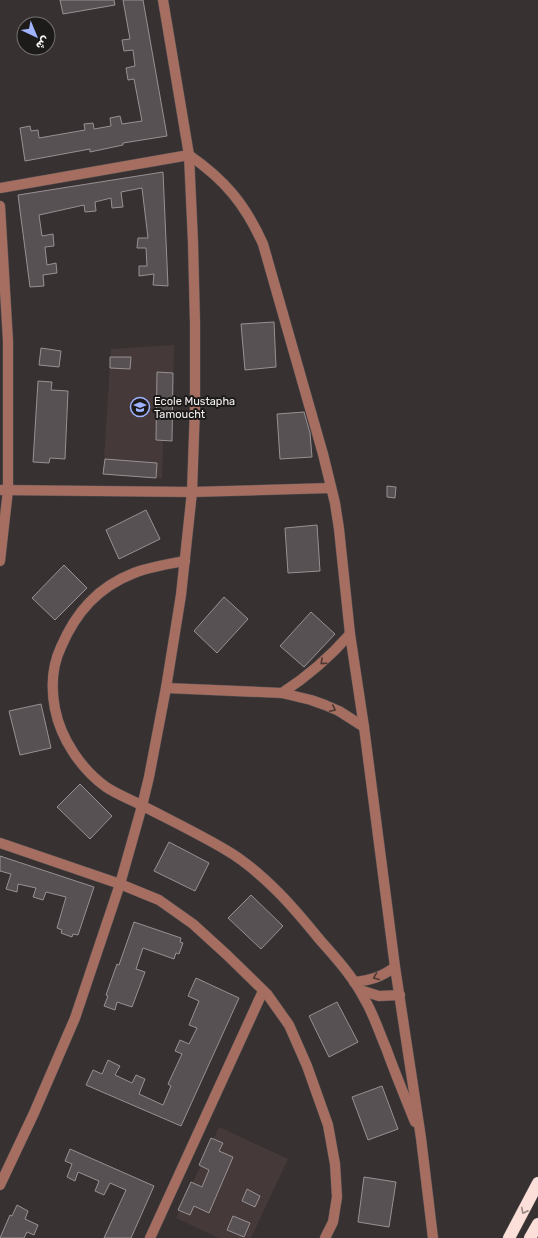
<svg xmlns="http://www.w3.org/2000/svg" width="538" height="1238" font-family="Rubik,'Noto Naskh Arabic',sans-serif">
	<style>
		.built { fill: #463939 }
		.building { fill: #575154; stroke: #989193 }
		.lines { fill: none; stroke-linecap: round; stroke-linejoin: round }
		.minor-casing { stroke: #555051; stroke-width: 11 }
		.highway-casing { stroke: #555051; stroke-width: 13 }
		.minor { stroke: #a56e61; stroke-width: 10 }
		.highway { stroke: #fbdfd8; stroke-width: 12 }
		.oneway { stroke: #4d3733 }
		.oneway2 { stroke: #978682 }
		.labels { text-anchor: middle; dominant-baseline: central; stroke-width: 4; stroke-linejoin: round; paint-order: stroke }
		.poi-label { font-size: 11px; fill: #f5f1f1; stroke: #1d1a1a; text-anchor: start }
	</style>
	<rect width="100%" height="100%" fill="#373132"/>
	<g class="built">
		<polygon points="174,345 172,441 163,441 162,478 103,474 111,349"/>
		<polygon points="219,1127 288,1159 251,1238 219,1238 176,1218"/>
	</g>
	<g class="building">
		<polygon points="60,0 114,0 115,5 63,14"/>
		<polygon points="123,0 143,0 167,136 123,143 123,145 90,152 90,149 25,161 20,128 30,126 31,131 38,130 39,138 85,130 84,124 93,123 94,129 111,126 110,118 120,116 122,124 142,121 134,79 128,80 126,68 135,66 133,50 124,51 122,40 130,39"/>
		<polygon points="163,172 168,286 153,285 154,274 139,276 139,266 147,266 146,248 137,248 138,238 148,238 142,188 121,192 123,207 112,208 111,198 95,202 96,211 85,212 84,205 39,215 42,236 53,234 54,246 45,247 47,265 56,263 57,273 43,275 44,286 30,287 18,195"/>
		<polygon points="274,322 276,367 245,370 241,324"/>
		<polygon points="41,348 61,351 59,367 39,365"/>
		<polygon points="110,357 131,357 130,369 110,368"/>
		<polygon points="157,372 173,373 172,441 156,440"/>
		<polygon points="38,381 52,382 51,390 68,391 65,459 50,458 49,463 33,462"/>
		<polygon points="304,412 310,433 312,457 280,459 277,414"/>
		<polygon points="105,459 157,463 156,478 103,474"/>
		<polygon points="387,486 396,487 395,498 387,497"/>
		<polygon points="146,510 160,539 119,559 106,530"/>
		<polygon points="317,525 320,571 288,573 285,528"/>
		<polygon points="64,565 87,588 55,620 32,598"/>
		<polygon points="224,597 248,619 217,653 194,631"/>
		<polygon points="311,612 335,634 304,667 280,646"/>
		<polygon points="41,704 51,748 20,755 9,711"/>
		<polygon points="80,784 112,816 90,839 57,807"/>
		<polygon points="169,842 209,863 195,891 154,871"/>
		<polygon points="0,856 94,887 78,935 73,934 72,937 61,933 62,930 57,928 66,897 46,892 43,900 33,897 36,888 18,884 17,892 6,889 11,874 0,871"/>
		<polygon points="251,895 283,926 261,949 228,918"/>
		<polygon points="134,922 181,938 180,942 183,943 179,954 176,953 174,959 143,948 136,969 145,972 132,1007 117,1002 115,1010 104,1006 108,996 106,995 117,964 119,965"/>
		<polygon points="196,978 239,998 181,1126 86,1085 93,1070 102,1074 108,1060 120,1066 115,1075 132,1083 136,1075 145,1079 139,1094 163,1105 171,1086 168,1084 182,1054 175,1051 180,1040 189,1044 197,1028 189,1025 199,1001 188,996"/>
		<polygon points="337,1002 358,1042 329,1057 309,1016"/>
		<polygon points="382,1086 398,1129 368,1140 352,1097"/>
		<polygon points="211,1138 223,1143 219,1151 233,1157 209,1213 194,1206 190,1215 178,1210 191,1182 202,1187 209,1170 199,1165"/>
		<polygon points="70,1149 154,1186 131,1238 104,1238 126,1190 110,1183 104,1195 95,1191 99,1181 78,1172 75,1181 67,1177 72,1164 65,1161"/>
		<polygon points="364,1177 396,1182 389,1227 358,1222"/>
		<polygon points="247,1189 260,1196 255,1207 242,1201"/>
		<polygon points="17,1205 28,1211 25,1219 38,1225 34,1235 27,1232 24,1238 0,1238 10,1215 12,1216"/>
		<polygon points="233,1216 250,1223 244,1237 227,1230"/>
	</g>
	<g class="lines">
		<g class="minor-casing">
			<g id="minor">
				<path d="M0 188 189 155C225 180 245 204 263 244L323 454 335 503 339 529 350 634 364 727 395 967 421 1138 433 1238"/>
				<polyline points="0,206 8,341 8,490 0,561"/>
				<polyline points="0,490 192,492 331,488"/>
				<path d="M185 561C168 564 150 567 134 573 98 587 76 612 61 647 52 666 51 688 55 709 61 739 81 769 106 787 118 795 132 800 145 807 172 821 199 834 226 850 245 861 262 876 278 892 293 907 307 924 320 940 337 959 354 978 365 1000 374 1015 379 1032 386 1048 395 1073 405 1097 415 1122"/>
				<polyline points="166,688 282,693 311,700 325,705 339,711 364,727"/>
				<path d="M282 693C308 676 330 657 350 634"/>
				<polyline points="0,843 120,884 159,900 193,924 227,955 267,994 289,1025 307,1066 328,1125 335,1164 337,1197 333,1222 325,1238"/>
				<path d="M354 982C372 980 381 977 395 967"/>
				<polyline points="360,990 379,996 400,995"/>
				<polyline points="0,1185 34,1113 75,1018 120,884 142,806 149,777 166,688 181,595 192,492 195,407 195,323 193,242 189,155 163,0"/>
				<polyline points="150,1238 263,991"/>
			</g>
		</g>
		<g class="highway-casing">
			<g id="highway">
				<polyline points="509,1238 538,1183"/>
				<polyline points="530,1238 538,1224"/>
			</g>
		</g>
		<use href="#minor" class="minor"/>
		<use href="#highway" class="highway"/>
	</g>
	<defs><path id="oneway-chevron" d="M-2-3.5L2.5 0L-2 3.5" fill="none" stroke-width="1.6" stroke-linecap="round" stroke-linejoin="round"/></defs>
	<g class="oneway">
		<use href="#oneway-chevron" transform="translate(323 662) rotate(138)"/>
		<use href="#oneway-chevron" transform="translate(333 709) rotate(25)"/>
		<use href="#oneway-chevron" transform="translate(376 977) rotate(159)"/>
	</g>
	<use class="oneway2" href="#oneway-chevron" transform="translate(524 1211) rotate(117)"/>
	<defs>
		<g id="school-ring" transform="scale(1)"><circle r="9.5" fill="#1d1a1a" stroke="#a0b3fd" stroke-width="1.5"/><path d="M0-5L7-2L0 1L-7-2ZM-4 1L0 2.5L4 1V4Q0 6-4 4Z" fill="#a0b3fd"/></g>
	</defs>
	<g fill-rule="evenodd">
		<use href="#school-ring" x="140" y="407"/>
	</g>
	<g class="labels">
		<g class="poi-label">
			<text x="154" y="401">Ecole Mustapha<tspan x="154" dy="13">Tamoucht</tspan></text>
		</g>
	</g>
	<g transform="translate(36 36) rotate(136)"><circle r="19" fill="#1d1a1a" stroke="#737070"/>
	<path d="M0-3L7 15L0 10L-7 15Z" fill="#a0b3fd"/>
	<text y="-6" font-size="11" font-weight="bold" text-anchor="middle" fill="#f5f1f1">ش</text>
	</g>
</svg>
